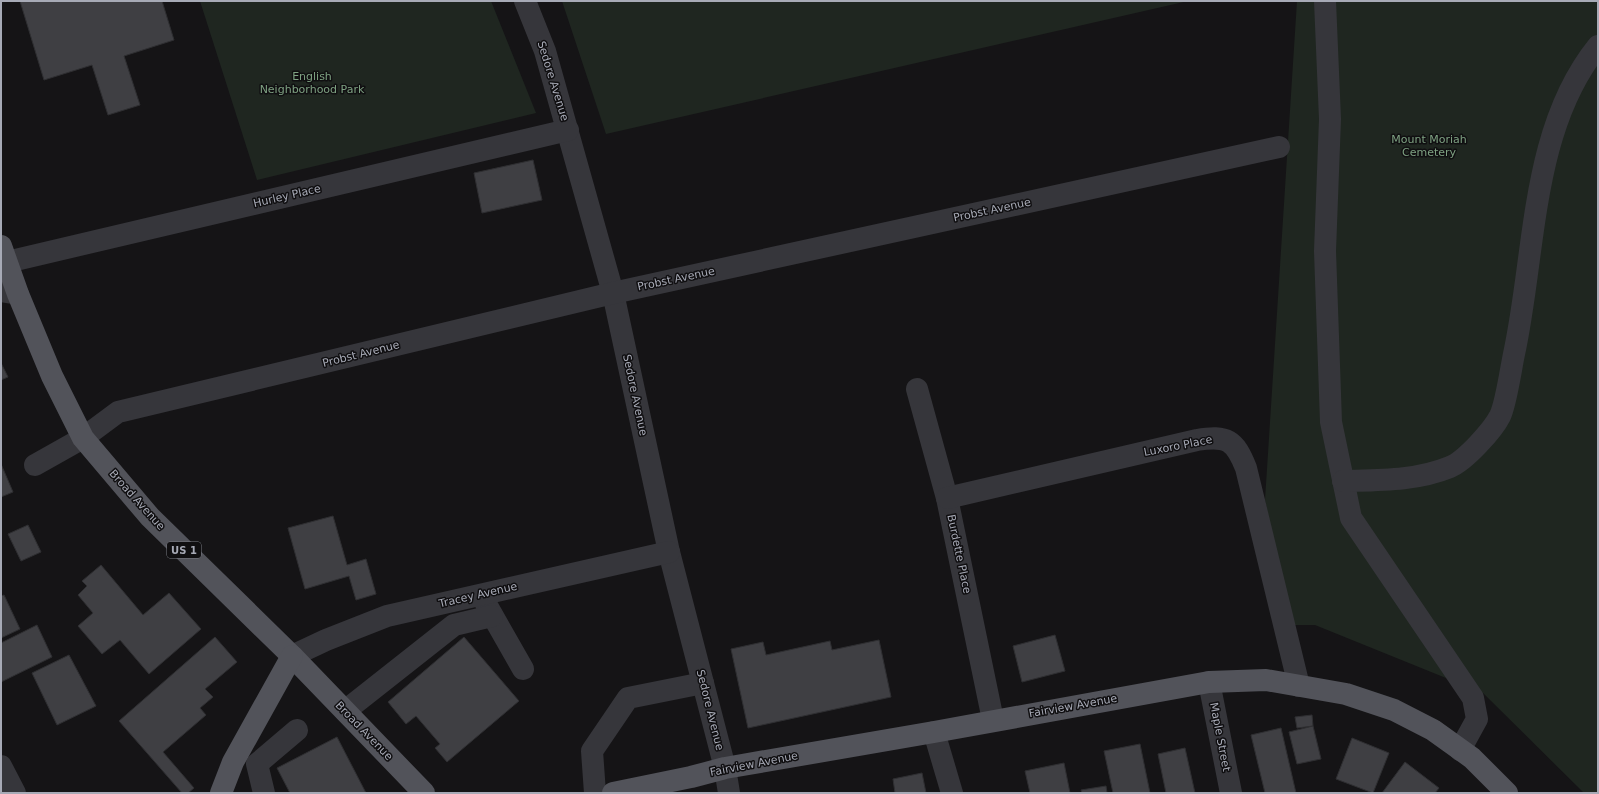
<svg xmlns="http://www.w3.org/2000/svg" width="1599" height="794" font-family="'DejaVu Sans',sans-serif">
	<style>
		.green { fill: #1f2620 }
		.building { fill: #3f3f43; stroke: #2f2f32 }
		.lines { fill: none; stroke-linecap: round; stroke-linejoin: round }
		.minor { stroke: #36363b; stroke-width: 22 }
		.major { stroke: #52535a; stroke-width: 22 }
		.labels { text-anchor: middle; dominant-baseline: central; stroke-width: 3; stroke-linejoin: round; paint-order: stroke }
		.shield { fill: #100f11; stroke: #7a7c84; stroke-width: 1 }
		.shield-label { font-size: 10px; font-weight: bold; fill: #a7aab6 }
		.park-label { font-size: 11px; fill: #7ea182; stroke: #100f11 }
		.street-label { font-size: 11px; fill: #a7aab6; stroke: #100f11 }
	</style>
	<rect width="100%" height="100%" fill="#151416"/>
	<g class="green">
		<polygon points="200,1 491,1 536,113 257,180"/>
		<polygon points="562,1 1188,1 606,134"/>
		<polygon points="1297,1 1598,1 1598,793 1584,793 1483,693 1315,625 1291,625 1265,500"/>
	</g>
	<g class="building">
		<polygon points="20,1 162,1 174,40 124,56 140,105 108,115 92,65 44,80"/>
		<polygon points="533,160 542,200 482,213 474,173"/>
		<polygon points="1,363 8,377 1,380"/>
		<polygon points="1,464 13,492 1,497"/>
		<polygon points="333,516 347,565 366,559 376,594 356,600 349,576 305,589 288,528"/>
		<polygon points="28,525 41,552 21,561 8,534"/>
		<polygon points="101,565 143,615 169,593 201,629 149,674 120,640 102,654 78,626 93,613 78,595 87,586 82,581"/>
		<polygon points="4,595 20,629 1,638 1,596"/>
		<polygon points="37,625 52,657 1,682 1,643"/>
		<polygon points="1055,635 1065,671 1022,682 1013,646"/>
		<polygon points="215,637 237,662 205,689 213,697 200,708 206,715 163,752 194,788 188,793 182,793 119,721"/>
		<polygon points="464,637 519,701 447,762 435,748 440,744 416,716 406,724 388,702"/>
		<polygon points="879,640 891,697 748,728 731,649 763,642 766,655 830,641 832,650"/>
		<polygon points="69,655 96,706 57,725 32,673"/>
		<polygon points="1312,715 1313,726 1297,728 1295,717"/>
		<polygon points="1313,726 1321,759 1297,764 1289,732"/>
		<polygon points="1281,728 1296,793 1265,793 1251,735"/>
		<polygon points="337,737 366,793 290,793 277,768"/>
		<polygon points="1352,738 1389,753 1373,793 1336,779"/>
		<polygon points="1140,744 1150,793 1113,793 1104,751"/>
		<polygon points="1185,748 1195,793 1166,793 1158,754"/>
		<polygon points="1405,762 1439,788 1435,793 1382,793"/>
		<polygon points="1064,763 1070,793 1030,793 1025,771"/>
		<polygon points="922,773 926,793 895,793 893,779"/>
		<polygon points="1106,786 1107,793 1082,793 1081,790"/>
	</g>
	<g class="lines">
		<g class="minor">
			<polyline points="525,1 545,51 613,293 669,552 725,768 729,793"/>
			<polyline points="1325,1 1330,119 1325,251 1331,422 1351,518 1473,698 1477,719 1460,750"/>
			<polyline points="7,262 568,130"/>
			<polyline points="1,291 18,294"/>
			<polyline points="917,389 947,498 993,720"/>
			<polyline points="35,465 83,438 118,412 613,293 1279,147"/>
			<path d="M1343 481C1379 480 1416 481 1450 467 1465 461 1493 430 1500 416 1506 404 1511 368 1514 354 1536 253 1530 130 1598 46"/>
			<path d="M947 498 1197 440C1227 435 1235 440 1246 468L1299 686"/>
			<polyline points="486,604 523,669"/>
			<polyline points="292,656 326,640 387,616 669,552"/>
			<polyline points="1209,682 1231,793"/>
			<polyline points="345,711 454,625 492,616"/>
			<polyline points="934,732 952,793"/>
			<polyline points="1,766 15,793"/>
			<polyline points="264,793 257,764 297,730"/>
			<polyline points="595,793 592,751 628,698 703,683"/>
		</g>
		<g class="major">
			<polyline points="1,246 18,294 52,376 83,438 150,517 292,656 424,793"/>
			<polyline points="221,793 233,762 292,656"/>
			<polyline points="613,793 691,777 725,768 934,732 1209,682 1266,680 1346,694 1394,710 1433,730 1472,758 1507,793"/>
		</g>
	</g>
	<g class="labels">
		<rect class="shield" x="167" y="542" width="34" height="16" rx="3"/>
		<g class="shield-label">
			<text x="184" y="550">US 1</text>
		</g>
		<g class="park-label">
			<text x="312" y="76">English<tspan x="312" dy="13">Neighborhood Park</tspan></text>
			<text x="1429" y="139">Mount Moriah<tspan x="1429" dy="13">Cemetery</tspan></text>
		</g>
		<g class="street-label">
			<text transform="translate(553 81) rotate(73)">Sedore Avenue</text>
			<text transform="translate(287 196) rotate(-13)">Hurley Place</text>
			<text transform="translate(992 210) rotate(-12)">Probst Avenue</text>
			<text transform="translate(676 279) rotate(-12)">Probst Avenue</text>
			<text transform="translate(361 354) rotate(-14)">Probst Avenue</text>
			<text transform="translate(635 395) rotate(78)">Sedore Avenue</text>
			<text transform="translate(1178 446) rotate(-11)">Luxoro Place</text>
			<text transform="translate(137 500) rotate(48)">Broad Avenue</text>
			<text transform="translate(959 554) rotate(78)">Burdette Place</text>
			<text transform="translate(478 595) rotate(-13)">Tracey Avenue</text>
			<text transform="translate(1073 706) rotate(-10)">Fairview Avenue</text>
			<text transform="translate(710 710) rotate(76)">Sedore Avenue</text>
			<text transform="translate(364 731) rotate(46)">Broad Avenue</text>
			<text transform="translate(1220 737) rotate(79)">Maple Street</text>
			<text transform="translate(754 764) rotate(-11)">Fairview Avenue</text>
		</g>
	</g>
	<rect width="1599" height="794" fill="none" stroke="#a7aab6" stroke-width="4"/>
</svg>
